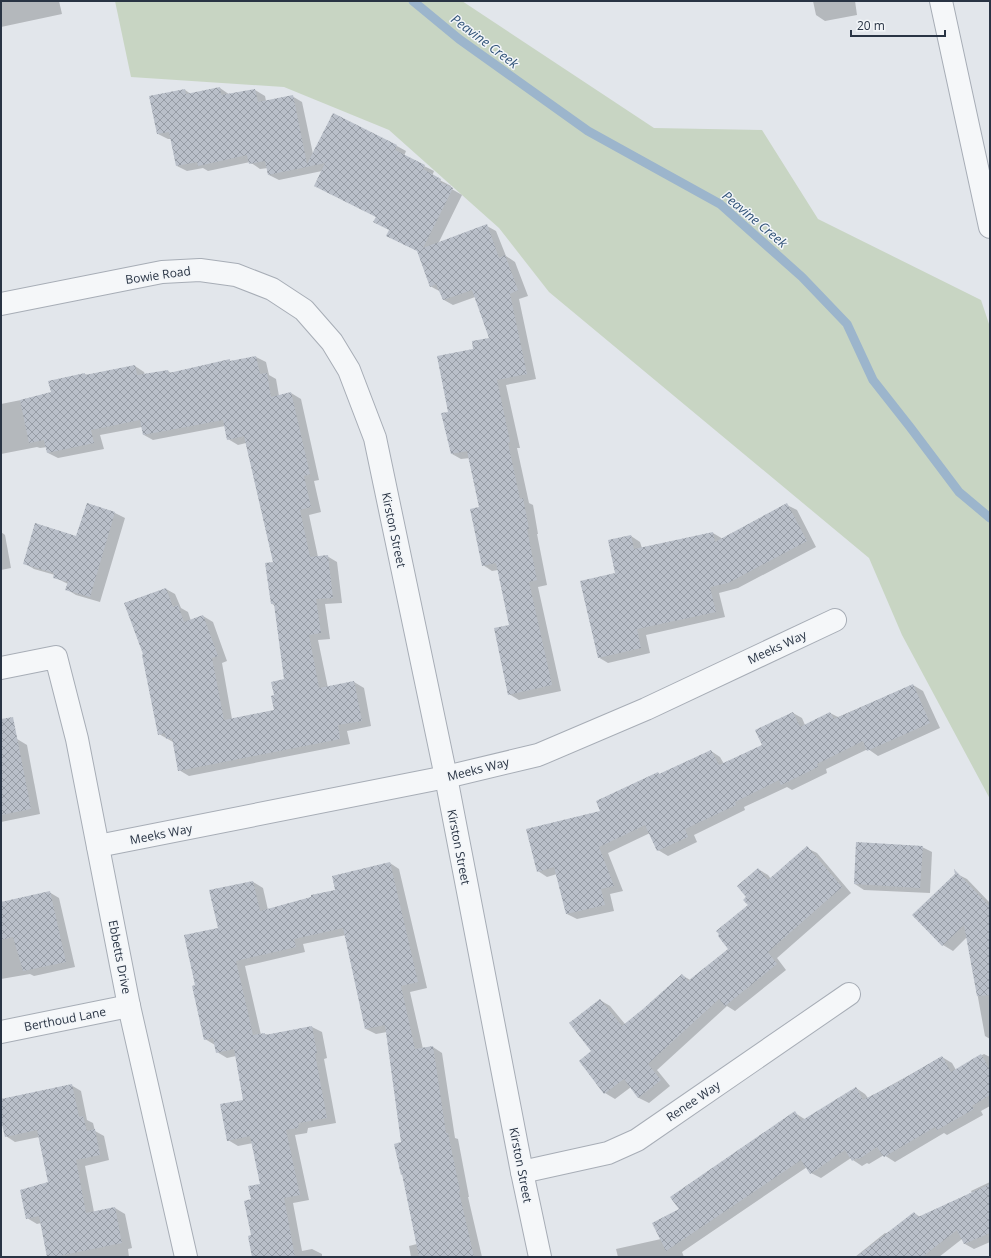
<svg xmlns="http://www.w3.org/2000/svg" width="991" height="1258" font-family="'Open Sans',sans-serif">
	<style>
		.green { fill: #c8d5c3 }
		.shadow { fill: #0003 }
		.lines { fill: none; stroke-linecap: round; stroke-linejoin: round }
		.stream { stroke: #9cb5cc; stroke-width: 9 }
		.building { fill: url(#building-cross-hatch) }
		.minor-casing { stroke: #a7adb6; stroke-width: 24 }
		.minor { stroke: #f5f7f9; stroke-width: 22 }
		.labels { text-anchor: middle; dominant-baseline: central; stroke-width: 3; stroke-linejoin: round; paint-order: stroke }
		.street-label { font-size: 12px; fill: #293444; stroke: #f2f5f8 }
		.water-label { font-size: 13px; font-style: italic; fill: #325479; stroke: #f2f5f8 }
	</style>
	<defs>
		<pattern id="building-cross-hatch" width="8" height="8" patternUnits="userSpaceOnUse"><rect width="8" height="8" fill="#b9bfc9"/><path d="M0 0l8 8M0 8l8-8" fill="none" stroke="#969ca5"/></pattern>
	</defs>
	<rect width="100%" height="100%" fill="#e2e6eb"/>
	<polygon class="green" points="115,1 462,1 654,128 762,130 818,219 981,300 990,327 990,799 902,635 869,558 549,292 499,228 389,130 284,87 131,77"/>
	<g class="shadow">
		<polygon points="1,1 59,1 62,14 1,27"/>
		<polygon points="813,1 855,1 857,15 825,21 816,15"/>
		<polygon points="220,88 230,95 255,90 265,96 266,101 292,96 302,102 313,154 397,146 406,151 404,156 434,171 432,176 451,186 450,188 462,195 438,244 487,226 496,231 506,256 515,262 528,296 519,299 536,379 506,385 520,448 517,448 529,503 533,505 538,534 537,534 547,585 538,587 561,691 519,700 509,694 510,625 498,570 492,571 483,565 481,508 470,458 461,459 452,454 450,413 474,350 490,339 475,297 453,305 444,300 441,292 430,286 418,251 390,230 377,217 322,171 279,180 269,175 268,168 260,169 250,162 208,171 203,168 187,171 177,166 172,139 168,139 158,134 185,90 191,94"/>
		<polygon points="256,357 266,362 269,375 276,379 279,396 291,393 301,399 319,480 314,481 321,512 309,515 318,557 327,556 337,562 342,603 325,604 330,639 318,640 328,688 354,682 364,688 371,726 347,731 350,744 189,776 179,770 173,742 159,734 166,589 175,594 181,608 188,612 191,621 203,616 213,622 227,661 222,663 232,719 275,710 275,696 286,680 275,606 271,603 274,563 246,443 238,445 228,439 225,426 153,440 144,435 142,427 100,435 104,449 58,458 48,453 47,447 40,448 37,447 1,454 1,404 46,395 85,374 87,375 135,366 144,372 145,375 168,371 171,373 229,360 232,362"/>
		<polygon points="87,504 115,513 125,518 100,602 76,595 66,589 68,584 54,577 55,575 34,569 24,563 77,537"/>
		<polygon points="787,505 797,510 816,547 738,588 719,593 725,617 646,635 650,653 608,663 598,657 616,574 631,536 640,542 642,548 713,533 723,539"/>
		<polygon points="1,532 5,535 11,568 1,570"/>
		<polygon points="913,685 923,691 940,728 878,756 868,749 826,769 827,773 792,790 787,787 744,807 745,810 694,835 697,842 668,856 658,850 650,833 608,853 623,891 610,894 614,911 577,919 567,914 557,874 547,877 538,871 602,812 660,775 711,751 720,757 724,764 763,745 793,713 802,718 805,725 830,713 838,717"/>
		<polygon points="17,739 27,745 40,814 1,822 1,743"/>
		<polygon points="922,847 932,852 930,893 864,890 855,884"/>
		<polygon points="807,848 817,853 851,893 777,958 786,970 735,1011 727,1006 657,1070 670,1086 649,1103 639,1098 631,1087 615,1099 605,1093 580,1061 593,1052 600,1000 610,1006 625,1024 644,1010 682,975 690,980 730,949 749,905 747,897 758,869 768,875 771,879"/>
		<polygon points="390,863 399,869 427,988 410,992 423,1049 433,1047 442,1053 455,1138 458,1139 469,1197 468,1197 482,1257 411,1257 409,1246 417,1244 404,1175 402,1174 402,1143 387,1032 376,1034 366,1029 346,935 303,944 305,952 245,966 261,1035 265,1034 268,1035 312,1027 322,1032 327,1058 324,1059 336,1123 308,1128 307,1133 295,1135 309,1200 293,1203 302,1251 312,1249 322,1254 322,1257 253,1257 252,1199 261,1185 253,1143 238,1146 228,1140 244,1101 236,1056 227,1058 217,1052 215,1045 205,1039 196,986 219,929 211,891 253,882 263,888 268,910 336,890"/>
		<polygon points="957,874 967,879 990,903 990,1039 985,1036 967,937 953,951 943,945 914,915"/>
		<polygon points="49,892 59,898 75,967 34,976 30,974 1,979 1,903"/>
		<polygon points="984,1054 990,1057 990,1106 981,1111 983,1115 947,1135 944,1133 895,1162 884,1155 869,1164 867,1163 862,1166 853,1160 851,1158 821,1178 811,1173 807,1167 682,1252 684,1257 618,1257 616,1249 661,1239 680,1209 795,1113 806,1120 856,1088 865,1094 868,1098 942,1057 952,1063 956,1070"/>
		<polygon points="71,1085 81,1091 87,1120 93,1123 95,1131 104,1136 109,1160 85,1166 94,1212 115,1208 125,1214 132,1248 128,1249 129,1257 48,1257 41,1223 37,1224 27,1218 49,1183 39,1137 15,1142 6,1136 1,1115 1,1100"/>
		<polygon points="990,1182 990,1242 974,1249 965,1244 962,1239 939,1257 855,1257 885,1233 887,1234 914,1213 920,1217 972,1193 971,1191"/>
	</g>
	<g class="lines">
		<polyline class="stream" points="413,1 459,39 588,131 720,204 802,277 847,324 873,380 910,427 959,492 990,518"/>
	</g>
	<g class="building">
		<polygon points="220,87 221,95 255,89 258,102 293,95 307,164 333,113 397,145 395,150 425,165 423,169 441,179 440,182 453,188 423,248 487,224 499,258 505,255 518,290 510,294 527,374 497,380 510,442 508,443 520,499 523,498 529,529 527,529 537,580 529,582 552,685 508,695 494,628 509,625 496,563 482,566 470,509 479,507 467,451 451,454 441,413 448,412 437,356 473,349 472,341 489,338 472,290 443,300 436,284 430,287 417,251 386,236 389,230 373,222 376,217 314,186 325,163 268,175 265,161 249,164 247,155 198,166 197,162 176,166 169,132 157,134 149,96 185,89 186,94"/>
		<polygon points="256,356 260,374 267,373 271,397 291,392 310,474 304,476 311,507 300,510 310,557 328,555 333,598 316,599 321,633 309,635 319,688 354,681 362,721 338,725 340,739 178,771 172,738 166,739 165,733 158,735 142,655 143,654 124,603 166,588 173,607 178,605 184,622 203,615 218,656 212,658 224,720 274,710 271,696 274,695 271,682 284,679 274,604 271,604 265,563 273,562 244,436 227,440 223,420 143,435 140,420 91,430 94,443 47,453 44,440 29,443 20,400 51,392 48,381 85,373 85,375 135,365 137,375 168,370 169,373 230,359 230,361"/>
		<polygon points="87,503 115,512 90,597 65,590 68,582 53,578 54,573 23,564 35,523 76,536"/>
		<polygon points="787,503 807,541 728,583 710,587 716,612 637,629 641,648 598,658 580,581 615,573 608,540 631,535 634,549 713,532 715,542"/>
		<polygon points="913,684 930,723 867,751 863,741 817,764 818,767 781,785 779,780 735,802 736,805 685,829 688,837 657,851 645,825 599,847 614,886 601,889 605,905 566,914 554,867 537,872 526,829 600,811 596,801 658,772 659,774 711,750 719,765 762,745 755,730 793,712 800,727 830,712 834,719"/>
		<polygon points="13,717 31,809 1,815 1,719"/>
		<polygon points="856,842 923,846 920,888 854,884"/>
		<polygon points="807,846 842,887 768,952 777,964 725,1006 719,999 648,1064 661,1080 638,1098 624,1079 604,1094 579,1061 591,1051 569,1023 600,999 622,1026 643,1009 682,974 688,981 728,949 718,936 719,934 716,931 748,905 743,900 746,897 737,886 758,868 768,880"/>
		<polygon points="390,862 418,982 401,986 415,1049 433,1046 446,1133 448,1133 460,1191 459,1192 474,1257 419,1257 402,1174 401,1175 394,1144 401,1142 385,1025 365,1029 343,928 294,939 296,947 236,961 253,1035 265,1033 265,1035 312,1026 317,1053 315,1054 327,1118 299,1123 298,1128 286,1130 300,1195 284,1198 295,1257 252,1257 248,1236 251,1235 244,1201 251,1199 248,1186 260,1184 250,1136 227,1141 220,1104 243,1100 234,1049 216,1053 213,1038 204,1040 192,986 195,985 184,935 218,928 209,890 253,881 260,911 311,897 311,895 335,890 332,876"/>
		<polygon points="954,869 990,907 990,995 977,996 964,925 942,946 912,915 955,874"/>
		<polygon points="50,891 66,962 23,971 13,937 1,940 1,902"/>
		<polygon points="981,1054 990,1070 990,1095 972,1106 974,1109 937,1130 935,1127 884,1157 877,1147 859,1159 857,1158 852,1161 845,1150 810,1174 801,1160 666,1251 652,1223 679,1209 670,1197 795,1111 801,1121 856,1087 863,1100 896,1083 942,1056 951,1072"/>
		<polygon points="72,1084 79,1117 83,1116 87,1131 95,1129 100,1155 76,1160 86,1213 115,1207 122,1243 54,1257 47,1257 39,1216 26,1219 20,1190 48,1182 37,1130 5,1137 1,1120 1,1099"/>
		<polygon points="990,1184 990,1233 964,1244 957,1230 922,1257 856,1257 914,1212 918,1217"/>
	</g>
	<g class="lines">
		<g class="minor-casing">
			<g id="minor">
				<polyline points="941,1 990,227"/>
				<polyline points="1,304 162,272 200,270 236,275 272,289 304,310 332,342 349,370 375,438 446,777 522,1172 540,1257"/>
				<polyline points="1,668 56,657 77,739 129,1006 186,1257"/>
				<polyline points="98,846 446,777 538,755 646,709 835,620"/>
				<polyline points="1,1032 129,1006"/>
				<polyline points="522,1172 608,1153 637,1140 849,994"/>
			</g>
		</g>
		<use href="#minor" class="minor"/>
	</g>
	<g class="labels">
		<g class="street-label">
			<text transform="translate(158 275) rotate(-8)">Bowie Road</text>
			<text transform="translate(394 530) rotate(78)">Kirston Street</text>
			<text transform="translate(777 647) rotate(-25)">Meeks Way</text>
			<text transform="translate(478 769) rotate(-14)">Meeks Way</text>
			<text transform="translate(161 834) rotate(-11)">Meeks Way</text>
			<text transform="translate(459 847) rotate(79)">Kirston Street</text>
			<text transform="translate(120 957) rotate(79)">Ebbetts Drive</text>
			<text transform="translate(65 1019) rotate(-11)">Berthoud Lane</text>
			<text transform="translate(693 1101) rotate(-34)">Renee Way</text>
			<text transform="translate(521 1165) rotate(79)">Kirston Street</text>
		</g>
		<g class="water-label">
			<text transform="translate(485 41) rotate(37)">Peavine Creek</text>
			<text transform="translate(755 219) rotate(40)">Peavine Creek</text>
		</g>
	</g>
	<rect width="991" height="1258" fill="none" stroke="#293444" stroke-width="4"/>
	<path d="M851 30v6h94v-6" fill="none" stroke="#293444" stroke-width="2"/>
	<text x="857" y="30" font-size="12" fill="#293444" stroke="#f2f5f8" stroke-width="3" paint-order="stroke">20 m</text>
</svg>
